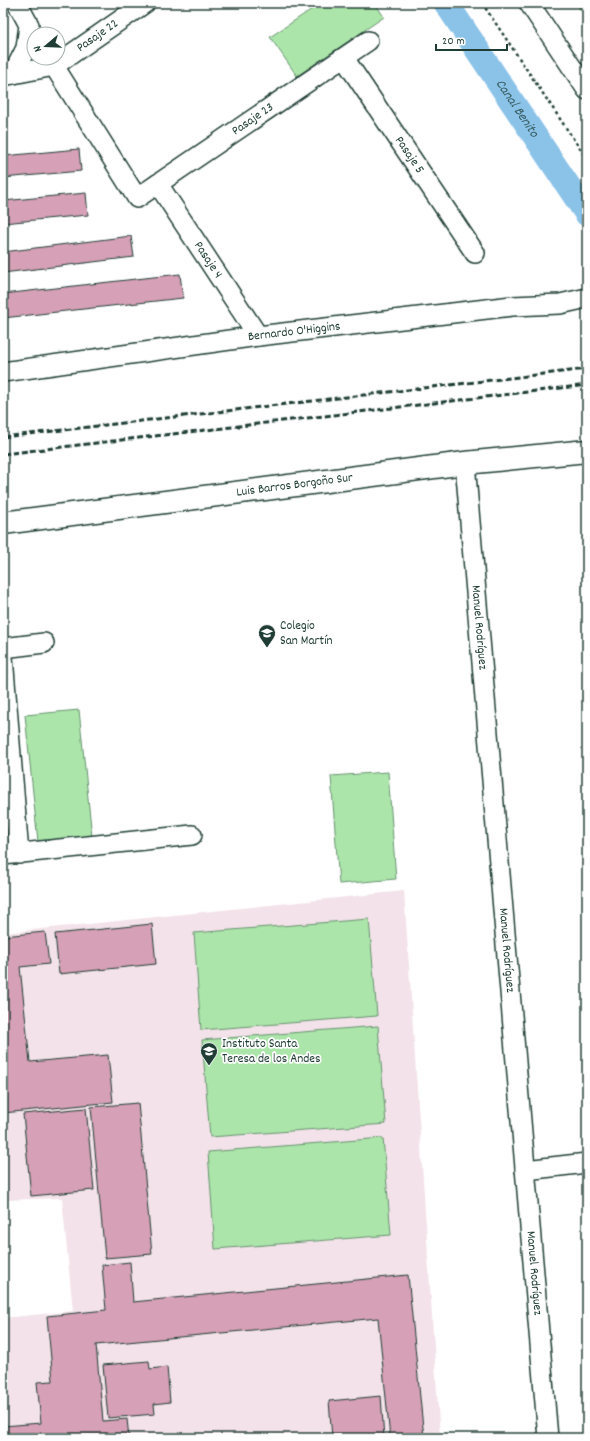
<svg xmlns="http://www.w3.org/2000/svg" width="590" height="1441" font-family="Dekko,sans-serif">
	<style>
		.built { fill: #f3e2e9 }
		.green { fill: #ace5aa; stroke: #66916f }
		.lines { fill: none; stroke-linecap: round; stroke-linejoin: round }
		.canal { stroke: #8ac2e8; stroke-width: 25 }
		.building { fill: #d6a0b6; stroke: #1f3d34 }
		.minor-casing { stroke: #1f3d34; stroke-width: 22 }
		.tertiary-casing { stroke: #1f3d34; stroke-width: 25 }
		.path { stroke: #1f3d34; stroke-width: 2.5; stroke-dasharray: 3 3; stroke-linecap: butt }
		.minor { stroke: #fff; stroke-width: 19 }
		.tertiary { stroke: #fff; stroke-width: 22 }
		.rail { stroke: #1f3d34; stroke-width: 3; stroke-dasharray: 6 3; stroke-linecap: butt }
		.labels { text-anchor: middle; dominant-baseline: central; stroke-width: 3.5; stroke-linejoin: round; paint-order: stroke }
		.street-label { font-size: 13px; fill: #1f3d34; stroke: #fff }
		.poi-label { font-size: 13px; fill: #1f3d34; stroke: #fff; text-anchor: start }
		.water-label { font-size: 14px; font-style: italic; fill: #3a5e61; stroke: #fff }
	</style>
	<rect width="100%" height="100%" fill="#fff"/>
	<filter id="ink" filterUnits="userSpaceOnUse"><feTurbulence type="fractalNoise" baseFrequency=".025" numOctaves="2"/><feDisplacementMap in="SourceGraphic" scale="8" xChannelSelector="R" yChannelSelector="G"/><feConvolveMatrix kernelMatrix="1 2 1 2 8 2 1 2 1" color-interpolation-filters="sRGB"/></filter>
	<g filter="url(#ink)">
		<polygon class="built" points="404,891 440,1438 3,1438 3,1318 73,1311 62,1198 3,1200 3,933"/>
		<g class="green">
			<polygon points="321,3 375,3 384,17 297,76 270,37"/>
			<polygon points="576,3 587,3 587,20"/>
			<polygon points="79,710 92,837 38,842 25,715"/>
			<polygon points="388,772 396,879 339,884 331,776"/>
			<polygon points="369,919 377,1016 201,1030 194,933"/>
			<polygon points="378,1026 386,1124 210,1137 202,1040"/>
			<polygon points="383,1138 391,1235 215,1249 208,1152"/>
		</g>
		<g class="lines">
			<path class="canal" id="s1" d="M446 3 587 214"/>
		</g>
		<g class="building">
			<polygon points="79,149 81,171 3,178 3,156"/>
			<polygon points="86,193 88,215 3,223 3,201"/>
			<polygon points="131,236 134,257 3,273 3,252"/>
			<polygon points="180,274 183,298 3,318 3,294"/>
			<polygon points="152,924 156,964 59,974 55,934"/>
			<polygon points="45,932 49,964 20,967 30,1062 108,1055 113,1102 3,1113 3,936"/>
			<polygon points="138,1103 152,1254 105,1258 91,1107"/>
			<polygon points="86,1108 94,1190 31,1196 23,1114"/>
			<polygon points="130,1262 133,1302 408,1275 424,1438 390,1438 378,1318 96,1345 103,1421 127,1419 129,1438 3,1438 3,1426 41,1423 37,1382 53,1381 47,1316 106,1310 102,1265"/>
			<polygon points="149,1361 150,1369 167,1367 170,1402 154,1404 155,1414 108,1418 103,1365"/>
			<polygon points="381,1396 384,1438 332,1438 329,1401"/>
		</g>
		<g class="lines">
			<g class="minor-casing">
				<g id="minor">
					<polyline points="529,3 587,90"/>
					<path id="s2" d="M344 58 475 253"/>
					<path id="s3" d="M54 66 137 198 368 41"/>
					<polyline points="13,74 26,48 29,25 17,3"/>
					<path id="s4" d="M3 76 54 66 145 3"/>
					<path id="s5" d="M158 184 258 336"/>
					<path id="s6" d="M3 372 258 336 512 306 560 304 587 298"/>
					<path id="s7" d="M465 463 548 1438"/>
					<polyline points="3,648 44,643"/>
					<polyline points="3,657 19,854"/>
					<polyline points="3,855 192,835"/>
					<polyline points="525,1170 587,1163"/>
				</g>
			</g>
			<g class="tertiary-casing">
				<g id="tertiary">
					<path id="s8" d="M3 523 465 463 587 451"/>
				</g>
			</g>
			<polyline class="path" points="482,3 587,159"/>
			<use href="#minor" class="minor"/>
			<use href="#tertiary" class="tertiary"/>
			<g class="rail">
				<polyline points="3,437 587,369"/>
				<polyline points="3,454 587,385"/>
			</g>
		</g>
	</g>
	<defs>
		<g id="school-pin" transform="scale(0.9)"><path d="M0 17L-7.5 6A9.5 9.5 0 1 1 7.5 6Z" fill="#1f3d34" stroke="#fff"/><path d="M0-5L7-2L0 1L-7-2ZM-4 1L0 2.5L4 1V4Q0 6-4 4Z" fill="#fff"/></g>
	</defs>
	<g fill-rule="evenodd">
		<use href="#school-pin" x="267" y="633"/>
		<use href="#school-pin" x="209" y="1051"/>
	</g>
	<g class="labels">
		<g class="street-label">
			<text stroke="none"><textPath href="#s4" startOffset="105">Pasaje 22</textPath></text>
			<text stroke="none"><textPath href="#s3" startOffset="296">Pasaje 23</textPath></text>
			<text stroke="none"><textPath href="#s2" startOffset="117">Pasaje 5</textPath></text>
			<text stroke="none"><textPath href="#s5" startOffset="91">Pasaje 4</textPath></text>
			<text stroke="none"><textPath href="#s6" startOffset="294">Bernardo O'Higgins</textPath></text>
			<text stroke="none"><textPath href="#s8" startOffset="294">Luis Barros Borgoño Sur</textPath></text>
			<text stroke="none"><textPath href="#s7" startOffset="165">Manuel Rodríguez</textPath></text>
			<text stroke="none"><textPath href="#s7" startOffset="489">Manuel Rodríguez</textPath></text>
			<text stroke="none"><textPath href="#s7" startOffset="813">Manuel Rodríguez</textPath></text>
		</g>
		<g class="poi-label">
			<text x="280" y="626">Colegio<tspan x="280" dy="15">San Martín</tspan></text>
			<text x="222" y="1044">Instituto Santa<tspan x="222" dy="15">Teresa de los Andes</tspan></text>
		</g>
		<g class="water-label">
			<text stroke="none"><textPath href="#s1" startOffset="127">Canal Benito</textPath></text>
		</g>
	</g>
	<rect width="590" height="1441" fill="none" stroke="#fff" stroke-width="16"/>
	<rect x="8" y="8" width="574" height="1425" fill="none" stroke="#1f3d34" stroke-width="1.5" filter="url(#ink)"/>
	<g transform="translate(46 46) rotate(251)"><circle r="19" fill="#ffffff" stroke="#a5b1ae"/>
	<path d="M0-3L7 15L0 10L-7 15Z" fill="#1f3d34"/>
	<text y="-6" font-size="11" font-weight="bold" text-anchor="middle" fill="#1f3d34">N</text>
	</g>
	<path d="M436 44v6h71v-6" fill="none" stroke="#1f3d34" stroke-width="2"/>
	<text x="442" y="44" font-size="12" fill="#1f3d34" stroke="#ffffff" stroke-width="3" paint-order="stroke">20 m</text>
</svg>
